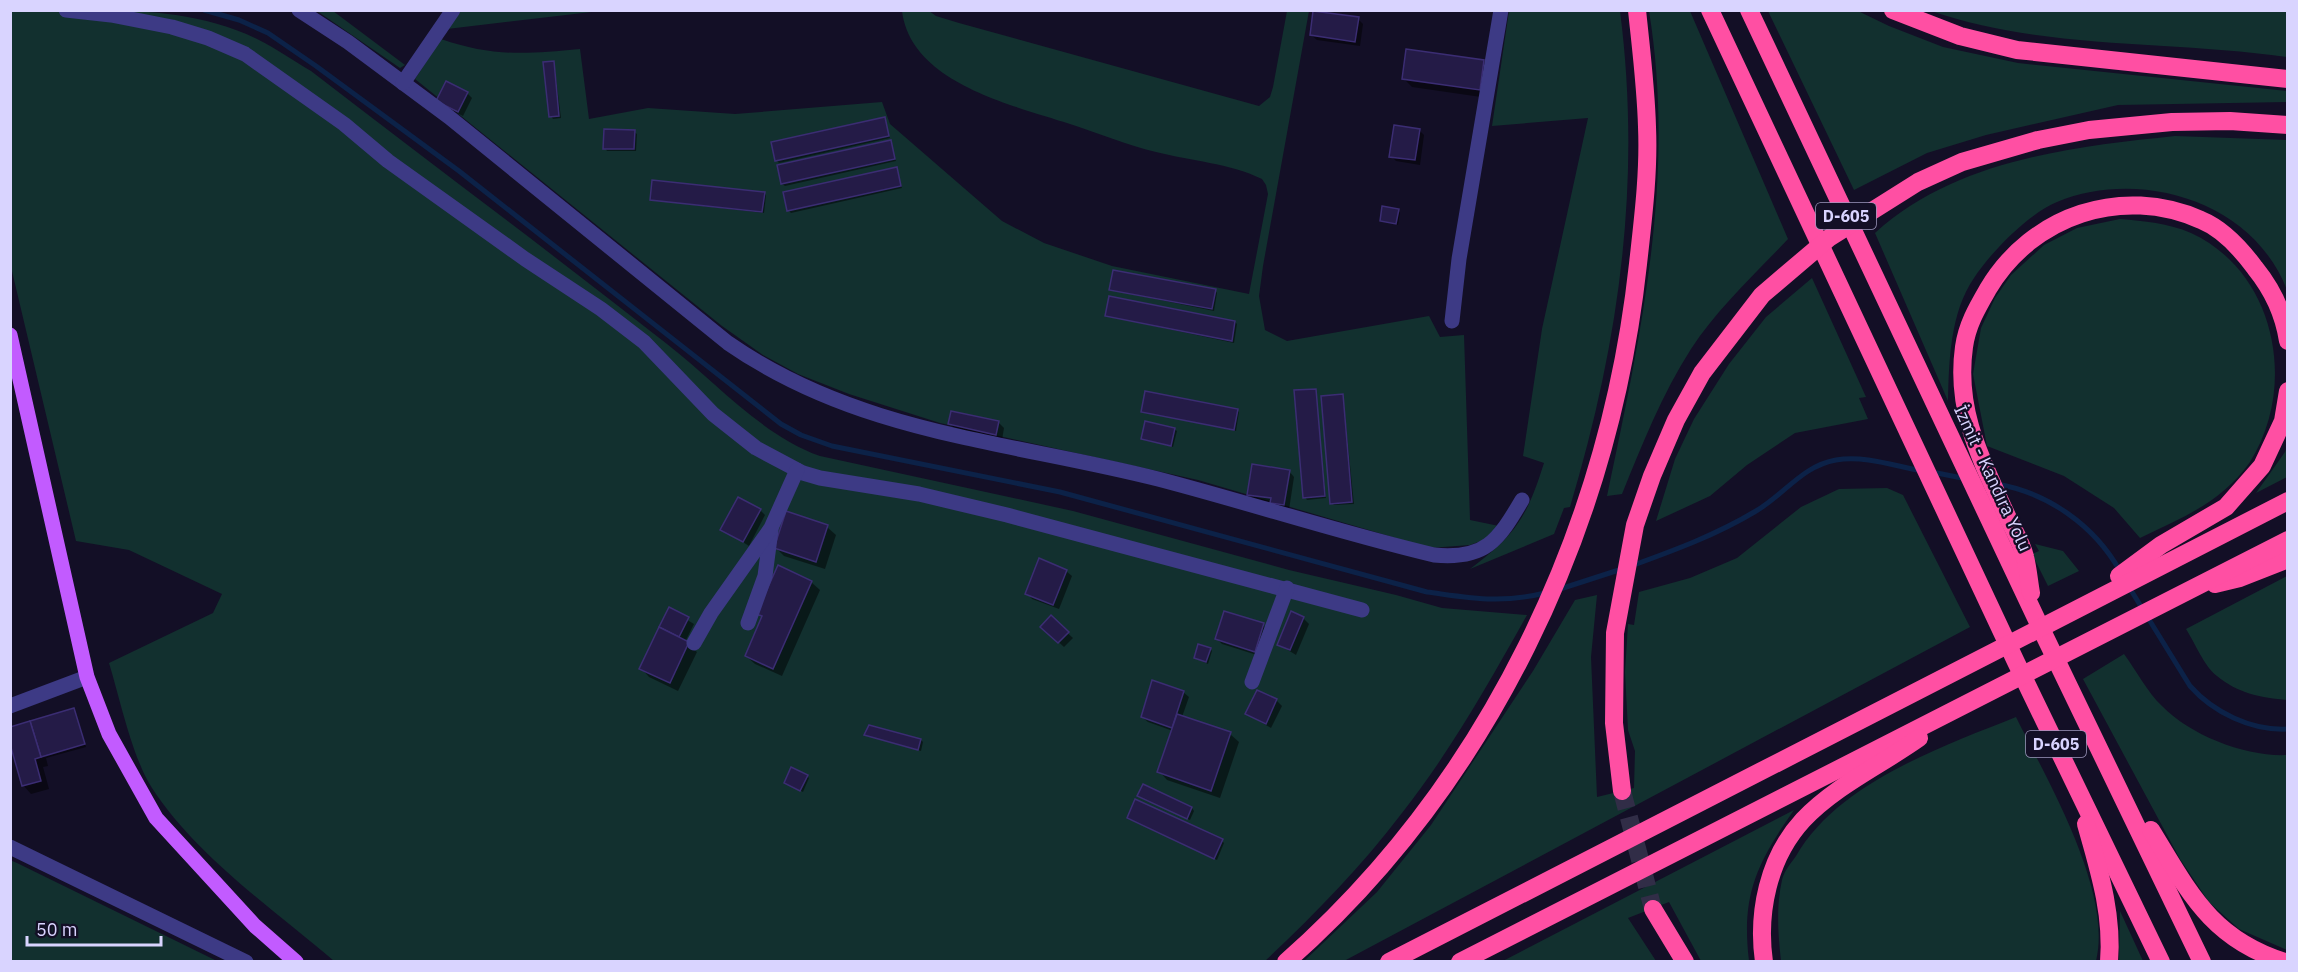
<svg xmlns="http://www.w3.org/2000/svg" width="2298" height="972" font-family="'IBM Plex Sans',sans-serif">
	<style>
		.green { fill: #12302f }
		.shadow { fill: #0007 }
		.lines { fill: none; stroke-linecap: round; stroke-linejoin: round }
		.stream { stroke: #0c2248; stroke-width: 5 }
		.building { fill: #241b47; stroke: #3b2d73; stroke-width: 1.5 }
		.highway-tunnel { stroke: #312d47; stroke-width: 18; stroke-dasharray: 18 9; stroke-linecap: butt }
		.minor { stroke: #3d3a85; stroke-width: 15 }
		.major { stroke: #c25bff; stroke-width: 15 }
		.highway { stroke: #ff4fa3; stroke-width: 18 }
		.labels { text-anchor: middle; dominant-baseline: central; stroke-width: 4.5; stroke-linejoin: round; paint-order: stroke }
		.shield { fill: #130f26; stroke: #9e99be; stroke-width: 1.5 }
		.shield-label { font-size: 16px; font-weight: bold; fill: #d9d4ff }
		.street-label { font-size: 18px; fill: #d9d4ff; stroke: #130f26 }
	</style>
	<rect width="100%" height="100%" fill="#130f26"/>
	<g class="green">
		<path d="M10 11C93 11 183 2 259 40 277 49 294 61 311 71 429 162 550 252 667 344 716 382 761 435 820 456L1073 511 1289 570 1396 595 1442 608 1527 615C1489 683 1450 752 1402 813 1361 867 1314 915 1265 961H334C274 910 195 855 152 788 132 757 120 699 109 663L213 613 222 594 129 550 76 541 11 267Z"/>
		<polygon points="317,11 333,11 405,65 400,68"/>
		<polygon points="461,11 600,11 447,29"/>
		<path d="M902 11H929L936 16 959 23 1259 106 1270 97 1273 87 1287 11H1309L1263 266 1259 296 1265 330 1287 341 1429 316 1440 337 1464 335 1470 520 1499 526 1486 539 1470 545 1430 548 1198 480 940 423 849 394 798 374 763 355 722 326 415 79 441 39C493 57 526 54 580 49L589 119 648 108 735 114 882 102 890 124 1002 221 1044 243 1112 266 1249 294 1268 194 1266 185 1262 179C1229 163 1191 161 1156 152 1127 145 1098 133 1070 124 1012 105 911 83 902 11Z"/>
		<path d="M1509 11H1620C1642 182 1619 343 1570 507L1564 508 1554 534 1470 569C1516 535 1527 517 1544 463L1523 456 1542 329 1588 118 1492 126Z"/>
		<path d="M1649 11H1690L1788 239C1755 274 1717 309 1691 349 1662 394 1642 445 1622 494L1607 496C1641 334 1676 177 1649 11Z"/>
		<polygon points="1768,11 1858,11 1889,26 1943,47 2018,63 2287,91 2287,102 2118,105 1986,135 1927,153 1854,190"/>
		<path d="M1931 11H2287V57C2170 40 2044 50 1931 11Z"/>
		<path d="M2175 136 2287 140V290C2253 201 2140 168 2057 202 2028 214 1991 252 1974 278 1950 313 1949 361 1948 401L1875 233C1955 160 2071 147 2175 136Z"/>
		<path d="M2120 219C2144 221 2168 223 2191 233 2276 272 2298 386 2250 462 2221 503 2183 517 2140 538L2114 508 2064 476 1987 446 1973 374 1981 328 1995 298 2011 275 2044 245 2077 228Z"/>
		<polygon points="1812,278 1866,397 1859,398 1868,419 1795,433 1747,465 1710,496 1656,521 1675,459 1694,419 1729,364 1766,317"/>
		<polygon points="2287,446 2287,477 2256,493 2285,452"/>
		<polygon points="1887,488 1903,495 1970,627 1344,961 1303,962 1377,892 1431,825 1533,671 1575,600 1597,595 1591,657 1597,797 1634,788 1635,751 1628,730 1625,672 1628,624 1634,625 1639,592 1690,578 1737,558 1801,507 1839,489"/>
		<polygon points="2035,544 2063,551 2079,571 2048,586 2032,554 2039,551"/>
		<path d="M2287 576V700C2262 698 2237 693 2217 676 2204 666 2195 643 2186 629Z"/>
		<path d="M2124 654C2136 670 2147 692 2162 706 2191 736 2247 757 2287 755V950L2239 929 2209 902 2180 859 2083 679Z"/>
		<path d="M2016 717C2047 780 2113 891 2096 961H1781C1778 934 1776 907 1782 880 1784 871 1791 863 1796 856 1838 783 1941 747 2016 717Z"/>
		<path d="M1794 810C1757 863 1741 895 1749 961H1701L1669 902 1628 918 1656 961 1501 962Z"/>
		<polygon points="10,860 17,863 217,961 11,961"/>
		<polygon points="2120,911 2143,961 2119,961"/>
	</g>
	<g class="shadow">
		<polygon points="1358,19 1363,24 1360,46 1317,40 1311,35"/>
		<polygon points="554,62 561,118 553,119 551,116"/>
		<polygon points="1483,62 1492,70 1488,98 1412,87 1403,78"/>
		<polygon points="467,93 472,98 463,116 443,106"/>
		<polygon points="884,119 890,138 779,163 777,161"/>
		<polygon points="1419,130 1424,135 1420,165 1396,161 1391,156"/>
		<polygon points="634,132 637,134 636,151 607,151 605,148"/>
		<polygon points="890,142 896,161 785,186 782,184"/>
		<polygon points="896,168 902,188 791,213 789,211"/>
		<polygon points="764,193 766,195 764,213 652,200"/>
		<polygon points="1398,210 1400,213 1398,225 1381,220"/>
		<polygon points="1111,290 1215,290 1217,293 1214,311"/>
		<polygon points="1107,316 1235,322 1237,324 1234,343"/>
		<polygon points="1315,390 1326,498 1307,500 1305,497"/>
		<polygon points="1343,396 1354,504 1334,505 1332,503"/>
		<polygon points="1237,410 1239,412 1236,431 1143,412"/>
		<polygon points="952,413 999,423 1004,428 1002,440 955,429 950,424"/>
		<polygon points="1174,429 1177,431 1173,447 1143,439"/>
		<polygon points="1289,471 1294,477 1289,510 1277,508 1272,502 1254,500 1249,494"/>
		<polygon points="760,510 765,515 749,546 722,529"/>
		<polygon points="787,513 827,527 836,535 825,569 784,556 775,547"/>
		<polygon points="1066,571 1072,576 1059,609 1032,599 1027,593"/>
		<polygon points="811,582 820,590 782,676 755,664 746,656 763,618 758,613"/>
		<polygon points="669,609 694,624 685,642 697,652 678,691 649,677 641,668"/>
		<polygon points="1051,618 1073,638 1064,647 1042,627"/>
		<polygon points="1303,618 1309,624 1296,655 1278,644"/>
		<polygon points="1263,625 1268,630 1260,656 1222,644 1217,639"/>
		<polygon points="1210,649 1212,651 1208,664 1195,658"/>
		<polygon points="1183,692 1189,697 1182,717 1230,734 1239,742 1220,798 1167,780 1159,771 1173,731 1148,722 1142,717"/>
		<polygon points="1276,700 1282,706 1271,728 1247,714"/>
		<polygon points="74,710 86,747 46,758 48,766 43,767 49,789 31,794 23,785 10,738"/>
		<polygon points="866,735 921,740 923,742 921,751"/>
		<polygon points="807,776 809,778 803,792 786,783"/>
		<polygon points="1143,786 1192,808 1194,811 1190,820 1141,798"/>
		<polygon points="1129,818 1222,841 1224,843 1217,860"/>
	</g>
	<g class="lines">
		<g class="stream">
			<path d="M204 10 239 20 268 33 316 66 459 171 781 424 801 435 832 446 1060 492 1427 592C1472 598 1500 604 1545 593"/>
			<polyline points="1932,472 1967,479"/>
			<path d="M1997 484C2048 493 2094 525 2120 571"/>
			<path d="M1631 566C1675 550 1716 535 1756 511 1785 494 1802 466 1836 460 1864 455 1895 466 1922 471"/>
			<path d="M2129 587 2190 686C2213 712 2251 731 2288 729"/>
			<polyline points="1557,590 1622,569"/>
		</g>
	</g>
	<g class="building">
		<polygon points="1313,11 1359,17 1355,42 1310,35"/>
		<polygon points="1406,49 1484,60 1480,90 1402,79"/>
		<polygon points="554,61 559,116 549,117 543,62"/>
		<polygon points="446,81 468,92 458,112 436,101"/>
		<polygon points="885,117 889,136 775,161 771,142"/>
		<polygon points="1394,125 1420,129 1415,160 1389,157"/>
		<polygon points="604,129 635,130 634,149 603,149"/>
		<polygon points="891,140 895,159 781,184 777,165"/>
		<polygon points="897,167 901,186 787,211 783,192"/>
		<polygon points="652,180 765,192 762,212 650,200"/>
		<polygon points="1382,206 1399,209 1396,224 1380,221"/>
		<polygon points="1113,270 1216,289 1212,309 1109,290"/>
		<polygon points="1109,296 1235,321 1232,341 1105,316"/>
		<polygon points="1316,389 1325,496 1303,498 1294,390"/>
		<polygon points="1145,391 1238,409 1234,430 1141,412"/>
		<polygon points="1343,394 1352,502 1330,504 1321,396"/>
		<polygon points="951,411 999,421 996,435 948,424"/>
		<polygon points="1145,421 1175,428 1171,446 1141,439"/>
		<polygon points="1252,464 1290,470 1284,505 1270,503 1271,498 1247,495"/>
		<polygon points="738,497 761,509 743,542 720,530"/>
		<polygon points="786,511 828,525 816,562 774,548"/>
		<polygon points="1039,558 1067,570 1053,605 1025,594"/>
		<polygon points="778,565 812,581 773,669 745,656 762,616 756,614"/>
		<polygon points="669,607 689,617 679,637 659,627"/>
		<polygon points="1224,611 1264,623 1255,652 1215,639"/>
		<polygon points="1291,611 1304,617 1290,650 1277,645"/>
		<polygon points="1051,615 1069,632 1058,643 1040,627"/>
		<polygon points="659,627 689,642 670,683 639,669"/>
		<polygon points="1198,644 1211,648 1206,662 1194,658"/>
		<polygon points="1152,680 1184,691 1172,728 1141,717"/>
		<polygon points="1257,690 1277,699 1266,724 1245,714"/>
		<polygon points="74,708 85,744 41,757 30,721"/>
		<polygon points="1177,714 1231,732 1211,791 1157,772"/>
		<polygon points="30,721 41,757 35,759 41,781 22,786 10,744 10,727"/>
		<polygon points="869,725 921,739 918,750 864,735"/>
		<polygon points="791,767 808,775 800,791 784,783"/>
		<polygon points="1143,784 1192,807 1187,819 1137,796"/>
		<polygon points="1135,799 1223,839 1214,859 1127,818"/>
	</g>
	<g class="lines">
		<polyline class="highway-tunnel" points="1622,791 1653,909"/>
		<g class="minor">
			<polyline points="66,10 111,15 172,27 208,38 245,54 344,124 388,161 525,259 601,309 644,342 713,414 756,448 803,473 820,478 919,494 1007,515 1362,610"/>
			<path d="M299 10 348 42 449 117 728 343C859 434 1008 441 1158 479 1250 503 1341 533 1434 555 1485 560 1498 541 1522 500"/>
			<polyline points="403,83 453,10"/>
			<polyline points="1452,321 1459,259 1501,10"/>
			<polyline points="748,623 765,576 771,530"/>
			<polyline points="694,643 711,613 771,528 797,470"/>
			<polyline points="1252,682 1287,588"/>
			<polyline points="10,706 87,677"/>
			<polyline points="10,847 246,962"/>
		</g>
		<polyline class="major" points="10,335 87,677 109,734 156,818 255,926 296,962"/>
		<g class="highway">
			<polyline points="1710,10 2016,662 2161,962"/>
			<polyline points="1749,10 2035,616 2202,962"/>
			<polyline points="1893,10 1960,36 2017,50 2288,79"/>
			<polyline points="2119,576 2161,545 2226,507 2262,466 2283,421 2288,391"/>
			<polyline points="2215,584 2240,578 2288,559"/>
			<path d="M2031 593C2029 582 2028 569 2025 557 2022 543 2013 529 2007 516 1981 459 1955 411 1964 347 1967 325 1977 308 1988 289 2032 215 2122 185 2201 220 2223 229 2241 249 2255 268 2272 289 2284 314 2288 341"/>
			<polyline points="1622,791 1614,723 1615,633 1635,525 1652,476 1676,420 1702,373 1762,295 1829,238 1918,182 1962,162 2038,140 2089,130 2172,122 2230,121 2288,125"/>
			<path d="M2086 824C2099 870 2113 914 2109 962"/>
			<path d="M2151 830C2189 892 2211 939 2285 962"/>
			<polyline points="1653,909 1685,962"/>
			<path d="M1286 962C1488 784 1609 530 1638 264 1643 219 1649 172 1647 127 1646 88 1641 49 1637 10"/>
			<polyline points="1389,962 2288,501"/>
			<polyline points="1460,962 2288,540"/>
			<path d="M1764 962C1757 913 1768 858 1803 820 1835 786 1881 765 1919 738"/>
		</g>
	</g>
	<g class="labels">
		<g class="shield">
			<rect x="1816" y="203" width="60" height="26" rx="4.5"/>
			<rect x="2026" y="731" width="60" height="26" rx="4.5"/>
		</g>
		<g class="shield-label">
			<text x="1846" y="216">D-605</text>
			<text x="2056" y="744">D-605</text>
		</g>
		<g class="street-label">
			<text transform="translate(1993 478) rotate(65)">İzmit - Kandıra Yolu</text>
		</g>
	</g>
	<rect width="2298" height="972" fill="none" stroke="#d9d4ff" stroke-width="24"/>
	<path d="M27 936v9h134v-9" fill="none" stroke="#d9d4ff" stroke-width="3"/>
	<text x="36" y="936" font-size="18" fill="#d9d4ff" stroke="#130f26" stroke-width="4.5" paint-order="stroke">50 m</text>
</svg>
